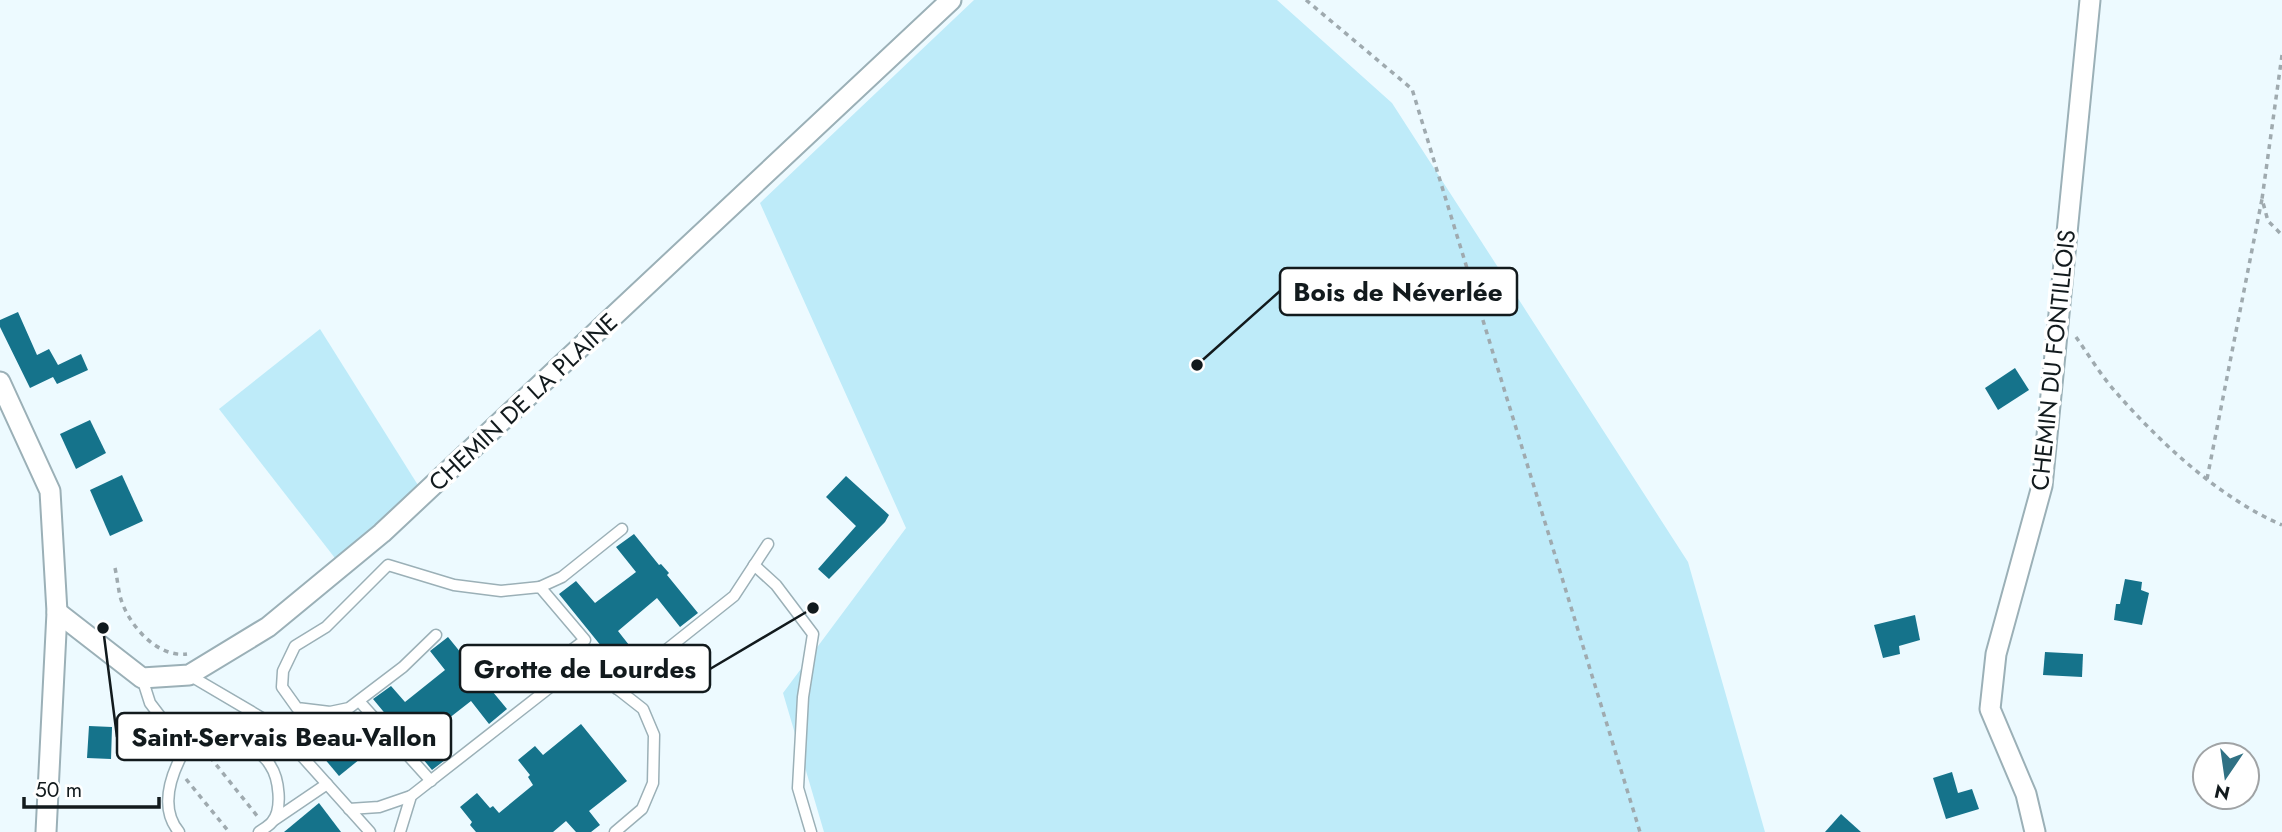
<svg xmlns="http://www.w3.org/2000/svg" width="2282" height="832" font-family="Jost,sans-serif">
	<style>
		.green { fill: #beebf9 }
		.building { fill: #15738b }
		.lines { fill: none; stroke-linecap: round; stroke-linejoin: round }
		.lane-casing { stroke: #9bb0b7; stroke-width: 13 }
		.street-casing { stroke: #9bb0b7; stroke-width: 23 }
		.path { stroke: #9faaaf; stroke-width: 3.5; stroke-dasharray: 5 5; stroke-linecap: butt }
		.lane { stroke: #fff; stroke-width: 10 }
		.street { stroke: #fff; stroke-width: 19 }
		.labels { text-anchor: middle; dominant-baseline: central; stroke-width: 7; stroke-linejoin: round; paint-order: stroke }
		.street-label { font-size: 24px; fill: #121a1d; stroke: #fff }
		.leader { fill: none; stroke: #121a1d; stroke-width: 2.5 }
		.callout-dot { fill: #121a1d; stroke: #fff; stroke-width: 2.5 }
		.callout { fill: #fff; stroke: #121a1d; stroke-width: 2.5 }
		.callout-label { font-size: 26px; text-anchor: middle; font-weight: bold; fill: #121a1d }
	</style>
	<rect width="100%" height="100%" fill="#edfaff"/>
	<g class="green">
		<polygon points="974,0 1277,0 1392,103 1688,562 1765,832 824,832 783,693 906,528 760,203"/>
		<polygon points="320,329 421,490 338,562 219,409"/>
	</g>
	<g class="building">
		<polygon points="18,312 37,355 49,349 58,365 81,354 88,370 57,384 53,377 30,388 0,327 0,320"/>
		<polygon points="2015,368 2029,390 1998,410 1985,388"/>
		<polygon points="90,420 106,453 76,469 60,434"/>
		<polygon points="122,475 143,521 110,536 90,490"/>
		<polygon points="846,476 889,515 885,522 829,579 818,569 856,526 826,497"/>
		<polygon points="634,534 659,565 661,564 669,573 667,575 698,613 680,627 657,598 618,631 640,659 623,673 559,594 576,581 595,603 636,572 616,547"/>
		<polygon points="2125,579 2142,582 2141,590 2149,593 2142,625 2114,620 2116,604 2120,604"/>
		<polygon points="1915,615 1920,640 1899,646 1900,654 1883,658 1874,625"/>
		<polygon points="448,637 470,664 471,663 479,672 478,674 507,709 489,724 471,701 430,733 449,757 432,770 373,699 391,686 405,702 445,670 430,651"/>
		<polygon points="2045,652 2083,654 2082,677 2043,675"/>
		<polygon points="581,724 627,781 589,811 600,825 591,832 576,832 566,821 553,832 476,832 470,825 472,822 460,807 477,793 490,808 493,806 499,813 533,785 528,777 530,775 518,760 535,746 543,755"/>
		<polygon points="89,726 112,727 111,759 87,758"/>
		<polygon points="334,728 360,759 339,776 313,745"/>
		<polygon points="1952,772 1958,793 1972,789 1979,809 1946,819 1933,778"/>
		<polygon points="319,803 341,832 284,832"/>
		<polygon points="1841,814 1861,832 1825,832"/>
	</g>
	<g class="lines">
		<g class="lane-casing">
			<g id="lane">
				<polyline points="754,565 776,585 813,634 803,697 798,788 811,832"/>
				<polyline points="540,587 562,577 622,529"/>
				<polyline points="436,635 403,667 349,708 330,712 297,708 282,687 283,671 295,646 326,627 388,565 454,585 501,591 540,587 585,640 549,667 558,681"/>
				<polyline points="189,675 274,725 370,832"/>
				<polyline points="142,678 150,703 185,749"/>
				<polyline points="617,689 734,596 768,544"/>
				<polyline points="359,701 431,781"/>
				<path d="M185 749C204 746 225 740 244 746 254 749 265 756 270 765 279 778 283 809 272 822 269 826 263 829 259 832"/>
				<polyline points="349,809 379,807 411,796"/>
				<polyline points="274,820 327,784"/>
				<path d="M179 832C159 808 171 774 185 749"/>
				<polyline points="400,832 411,796 558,681 581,676 606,680 643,709 654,735 653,783 642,809 615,832"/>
			</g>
		</g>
		<g class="street-casing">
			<g id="street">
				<polyline points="0,382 50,491 57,612 46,832"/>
				<polyline points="57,612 142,678 189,675 268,627 382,533 951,0"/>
				<polyline points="2035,832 2026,794 1990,709 1996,654 2042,486 2090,0"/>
			</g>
		</g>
		<g class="path">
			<polyline points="1306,0 1412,89 1640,832"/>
			<polyline points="2282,55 2262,199 2268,221 2282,235"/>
			<path d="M2076 337C2088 354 2100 374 2114 390 2158 441 2219 498 2282 525"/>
			<polyline points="2207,479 2262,199"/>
			<path d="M115 568C117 577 118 587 120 596 127 623 156 658 187 654"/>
			<polyline points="210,757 258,817"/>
			<polyline points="186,779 229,832"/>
		</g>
		<use href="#lane" class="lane"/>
		<use href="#street" class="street"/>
	</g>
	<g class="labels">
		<g class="street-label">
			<text transform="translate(2053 360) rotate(-84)">CHEMIN DU FONTILLOIS</text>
			<text transform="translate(523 402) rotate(-43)">CHEMIN DE LA PLAINE</text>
		</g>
	</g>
	<path class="leader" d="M1197 365L1280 291M813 608L710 669M103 628L117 737"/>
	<g class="callout-dot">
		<circle cx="1197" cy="365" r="7"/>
		<circle cx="813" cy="608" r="7"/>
		<circle cx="103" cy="628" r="7"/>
	</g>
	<g class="callout">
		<rect x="1280" y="268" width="237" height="47" rx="7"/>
		<rect x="460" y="645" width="250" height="47" rx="7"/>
		<rect x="117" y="713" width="334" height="47" rx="7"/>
	</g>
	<g class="callout-label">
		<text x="1398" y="301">Bois de Néverlée</text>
		<text x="585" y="678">Grotte de Lourdes</text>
		<text x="284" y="746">Saint-Servais Beau-Vallon</text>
	</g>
	<g transform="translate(2226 776) rotate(193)"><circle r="33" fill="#ffffff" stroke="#a0a3a5" stroke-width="2"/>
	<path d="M0-5L12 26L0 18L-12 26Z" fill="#307184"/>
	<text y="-10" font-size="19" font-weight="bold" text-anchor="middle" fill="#121a1d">N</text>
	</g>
	<path d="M24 797v10h135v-10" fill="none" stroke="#121a1d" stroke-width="3.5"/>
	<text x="35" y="797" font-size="21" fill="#121a1d" stroke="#ffffff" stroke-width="5" paint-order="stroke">50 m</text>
</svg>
